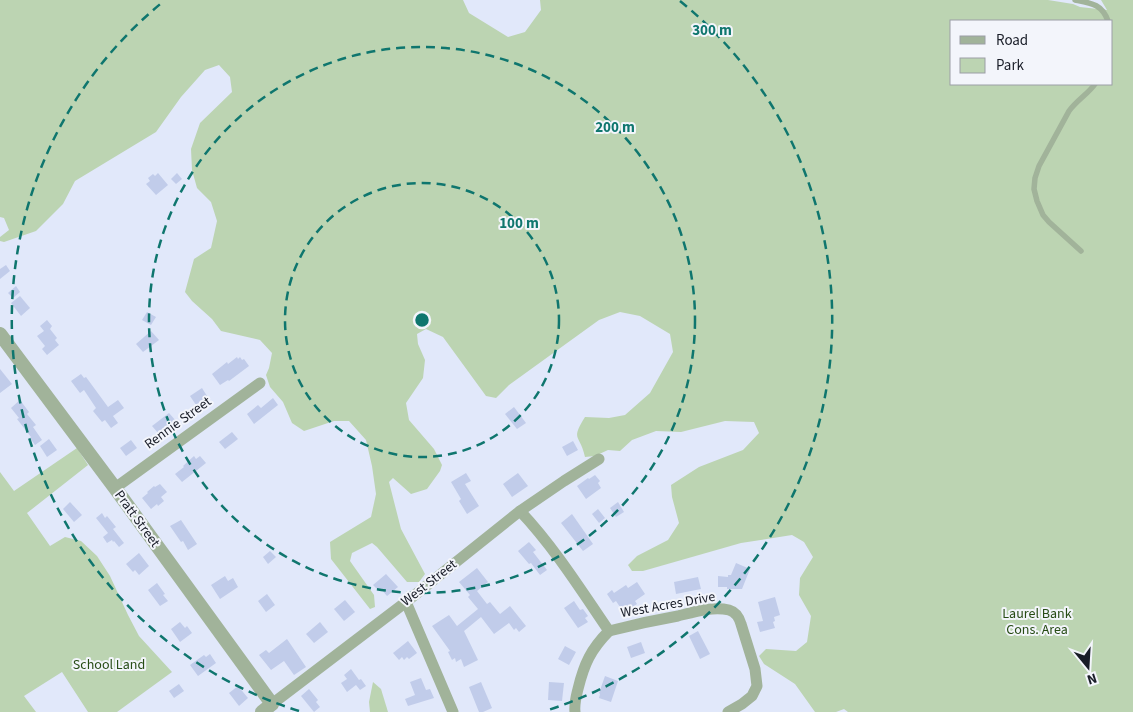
<svg xmlns="http://www.w3.org/2000/svg" width="1133" height="712" font-family="'Source Sans 3',sans-serif">
	<style>
		.green { fill: #bcd4b2; fill-rule: evenodd }
		.building { fill: #c1ccea }
		.lines { fill: none; stroke-linecap: round; stroke-linejoin: round }
		.service { stroke: #a1b39a; stroke-width: 5.5 }
		.minor { stroke: #a1b39a; stroke-width: 11 }
		.tertiary { stroke: #a1b39a; stroke-width: 14 }
		.ring { fill: none; stroke: #0f766e; stroke-width: 2.5; stroke-dasharray: 9 6 }
		.labels { text-anchor: middle; dominant-baseline: central; stroke-width: 4; stroke-linejoin: round; paint-order: stroke }
		.street-label { font-size: 14px; fill: #181c27; stroke: #f3f5fb }
		.park-label { font-size: 14px; fill: #274c15; stroke: #f3f5fb }
		.centre { fill: #0f766e; stroke: #f3f5fb; stroke-width: 2.5 }
		.ring-label { font-size: 15px; text-anchor: middle; font-weight: bold; fill: #0f766e; stroke: #f3f5fb; stroke-width: 4; stroke-linejoin: round; paint-order: stroke }
	</style>
	<rect width="100%" height="100%" fill="#e1e8fa"/>
	<g class="green">
		<path d="M0 0H463L469 13 508 37 525 32 541 10 540 0H1048L1073 4 1080 7 1107 10 1101 0H1133V712H848L844 709 836 712H815L795 684 764 664 759 656 766 649 796 651 807 642 811 616 799 595 800 578 813 557 804 542 792 535 741 543 643 571H632L628 565 637 556 668 540 679 523 672 497 671 485 699 467 743 450 759 433 754 422 725 421 681 432 656 431 632 440 620 451 608 450 595 456 585 457C580 434 570 441 585 417L609 418 625 415 650 393 673 352 670 334 640 316 620 312 599 320 509 385 496 398 486 396 443 337 426 329 417 334 418 344 425 360 423 378 406 403 409 420 434 449 442 465 440 471 427 489 411 494 393 478 389 482 401 529 425 574 419 582H407L377 547 372 543 352 553 350 561 374 595 375 607 370 609 331 559 330 542 371 517 376 494 372 466 366 440 349 421H334L304 431 292 423 283 402 270 387 266 375 269 368 272 353 260 340 221 331 212 319 192 301 185 292 194 259 211 248 217 221 211 202 197 188 192 170 191 149 200 123 232 92 230 77 219 65 205 70 181 97 156 132 75 181 63 204 36 231 4 242 0 241V237L9 230 4 218 0 217ZM952 21H1112V84H952Z"/>
		<polygon points="77,448 88,465 27,513 50,546 65,537 81,541 97,556 110,576 128,615 139,636 172,672 117,712 88,712 62,672 24,696 36,712 0,712 0,472 14,491"/>
		<polygon points="373,682 381,689 388,712 370,712 369,702"/>
	</g>
	<g class="building">
		<polygon points="158,173 168,185 156,195 146,184 150,181 148,178 153,174 155,176"/>
		<polygon points="177,173 182,179 176,184 171,179"/>
		<polygon points="6,265 10,271 0,279 0,269"/>
		<polygon points="16,286 20,292 13,298 8,293"/>
		<polygon points="20,296 30,308 21,316 11,303"/>
		<polygon points="147,312 156,317 151,325 142,320"/>
		<polygon points="47,320 52,326 50,329 57,338 55,340 59,345 47,355 42,349 45,346 37,336 44,331 40,326"/>
		<polygon points="151,331 159,340 143,352 136,344"/>
		<polygon points="237,357 238,359 240,357 242,360 244,359 249,366 229,381 228,380 220,385 212,374 227,362 228,364"/>
		<polygon points="0,369 12,384 0,393"/>
		<polygon points="81,374 84,378 86,377 108,407 118,400 124,408 113,416 118,423 111,428 105,420 102,422 93,411 96,408 84,390 80,393 71,381"/>
		<polygon points="202,388 207,396 196,405 190,396"/>
		<polygon points="273,398 278,405 254,424 247,414 258,405 261,408"/>
		<polygon points="20,400 29,412 27,414 36,425 33,427 42,440 35,445 30,438 31,437 17,419 19,418 11,408"/>
		<polygon points="514,407 526,423 517,429 505,414"/>
		<polygon points="169,413 176,421 159,434 152,426"/>
		<polygon points="232,432 238,439 225,449 219,442"/>
		<polygon points="49,439 57,450 47,457 40,446"/>
		<polygon points="131,440 137,448 126,456 120,448"/>
		<polygon points="573,441 578,450 567,456 562,447"/>
		<polygon points="194,456 196,459 200,456 206,463 182,482 175,474 184,467 183,466"/>
		<polygon points="466,473 471,481 465,484 479,506 467,514 459,501 461,499 451,482"/>
		<polygon points="518,473 528,486 512,497 503,484"/>
		<polygon points="595,475 600,481 598,483 601,488 586,499 577,486 588,478 589,479"/>
		<polygon points="160,484 167,492 161,497 164,501 158,506 157,504 151,509 142,498 148,493 147,492 154,486 155,487"/>
		<polygon points="70,502 82,515 74,522 63,509"/>
		<polygon points="618,502 624,512 616,517 610,508"/>
		<polygon points="598,509 605,518 599,523 592,514"/>
		<polygon points="102,513 105,518 107,516 116,527 113,529 124,543 119,547 114,541 113,542 112,540 107,543 103,537 108,533 96,518"/>
		<polygon points="572,514 593,544 583,551 561,523"/>
		<polygon points="181,520 197,544 188,550 183,541 181,542 170,526"/>
		<polygon points="529,542 536,550 533,552 547,570 540,575 531,563 529,564 518,551"/>
		<polygon points="270,551 276,557 268,564 263,557"/>
		<polygon points="139,553 149,566 139,575 135,570 133,572 126,564"/>
		<polygon points="736,563 750,569 742,589 727,589 727,587 718,587 718,576 728,577 728,575 731,575"/>
		<polygon points="477,568 488,582 477,591 487,604 490,602 500,614 510,606 526,626 519,632 516,628 514,630 509,623 494,634 481,617 464,631 478,660 464,667 461,659 456,662 455,658 452,660 448,652 450,651 432,626 449,615 457,626 478,609 468,597 470,595 459,582"/>
		<polygon points="386,574 398,587 387,596 381,589 379,591 373,585"/>
		<polygon points="225,576 228,581 233,578 238,587 220,599 211,585"/>
		<polygon points="698,577 701,589 676,594 674,582"/>
		<polygon points="637,582 645,594 635,601 637,604 624,613 616,601 613,603 607,594 612,590 614,593 626,585 628,588"/>
		<polygon points="157,583 165,594 163,595 168,601 160,606 148,590"/>
		<polygon points="267,594 275,605 266,612 258,601"/>
		<polygon points="775,597 780,615 774,617 775,621 773,622 775,628 760,632 757,622 763,621 758,602"/>
		<polygon points="345,600 355,612 344,621 334,609"/>
		<polygon points="574,601 580,610 583,609 588,616 585,618 588,622 578,628 564,608"/>
		<polygon points="180,622 185,628 187,626 192,633 180,642 171,629"/>
		<polygon points="320,622 328,632 314,643 306,634"/>
		<polygon points="698,631 710,654 700,659 689,636"/>
		<polygon points="287,639 306,667 294,675 284,661 271,670 259,655 266,650 269,653"/>
		<polygon points="408,641 417,653 409,659 407,657 404,660 402,657 399,660 393,653"/>
		<polygon points="641,642 645,653 631,658 627,647"/>
		<polygon points="565,646 576,652 569,665 558,659"/>
		<polygon points="210,654 216,663 198,676 190,665 204,655 206,657"/>
		<polygon points="351,669 359,680 361,679 366,686 360,690 356,685 347,692 341,683 347,679 344,675"/>
		<polygon points="605,676 618,681 611,702 599,698 600,694 599,693"/>
		<polygon points="421,678 426,690 430,689 434,698 408,706 405,699 415,695 410,682"/>
		<polygon points="481,682 492,708 483,712 479,712 469,687"/>
		<polygon points="549,682 564,683 562,701 548,700"/>
		<polygon points="179,684 184,691 174,698 169,691"/>
		<polygon points="238,686 248,698 239,706 229,693"/>
		<polygon points="309,689 318,700 316,702 320,707 314,712 301,696"/>
	</g>
	<g class="lines">
		<g class="service">
			<path d="M1075 0C1091 3 1102 4 1108 21"/>
			<path d="M1081 251 1049 222 1043 215 1037 201 1034 189 1035 178 1039 166 1069 111C1077 100 1088 94 1095 84"/>
		</g>
		<g class="minor">
			<polyline points="115,488 260,383"/>
			<path d="M520 511C554 547 581 590 609 631 591 649 584 664 578 689 576 697 574 704 575 712"/>
			<polyline points="406,602 453,712"/>
			<path d="M609 631C632 625 655 620 678 616 694 612 713 606 729 610 736 612 739 617 741 624L755 669 757 686 752 696 742 704 728 712"/>
			<polyline points="272,704 406,602 520,511 564,481 599,459"/>
		</g>
		<polyline class="tertiary" points="0,334 115,488 272,704 262,712"/>
	</g>
	<g class="ring">
		<circle cx="422" cy="320" r="137"/>
		<circle cx="422" cy="320" r="273"/>
		<path d="M299 711A410 410 0 0 1 164 1M680 1A410 410 0 0 1 545 711"/>
	</g>
	<g class="labels">
		<g class="street-label">
			<text transform="translate(178 423) rotate(-36)">Rennie Street</text>
			<text transform="translate(137 519) rotate(54)">Pratt Street</text>
			<text transform="translate(429 583) rotate(-38)">West Street</text>
			<text transform="translate(668 605) rotate(-10)">West Acres Drive</text>
		</g>
		<g class="park-label">
			<text x="1037" y="614">Laurel Bank<tspan x="1037" dy="16">Cons. Area</tspan></text>
			<text x="109" y="665">School Land</text>
		</g>
	</g>
	<circle cx="422" cy="320" r="8" class="centre"/>
	<g class="ring-label">
		<text x="712" y="35">300 m</text>
		<text x="615" y="132">200 m</text>
		<text x="519" y="228">100 m</text>
	</g>
	<rect x="950" y="20" width="162" height="65" fill="#f3f5fb" stroke="#9b9ea6"/>
	<rect x="960" y="36" width="25" height="8" fill="#a1b39a" stroke="#9b9ea6"/>
	<text x="996" y="45" font-size="15" fill="#181c27">Road</text>
	<rect x="960" y="58" width="25" height="15" fill="#bcd4b2" stroke="#9b9ea6"/>
	<text x="996" y="70" font-size="15" fill="#181c27">Park</text>
	<g transform="translate(1088 667) rotate(162)" stroke="#f3f5fb" stroke-width="4" paint-order="stroke">
	<path d="M0-4L9 19L0 12L-9 19Z" fill="#181c27"/>
	<text y="-8" font-size="14" font-weight="bold" text-anchor="middle" fill="#181c27">N</text>
	</g>
</svg>
